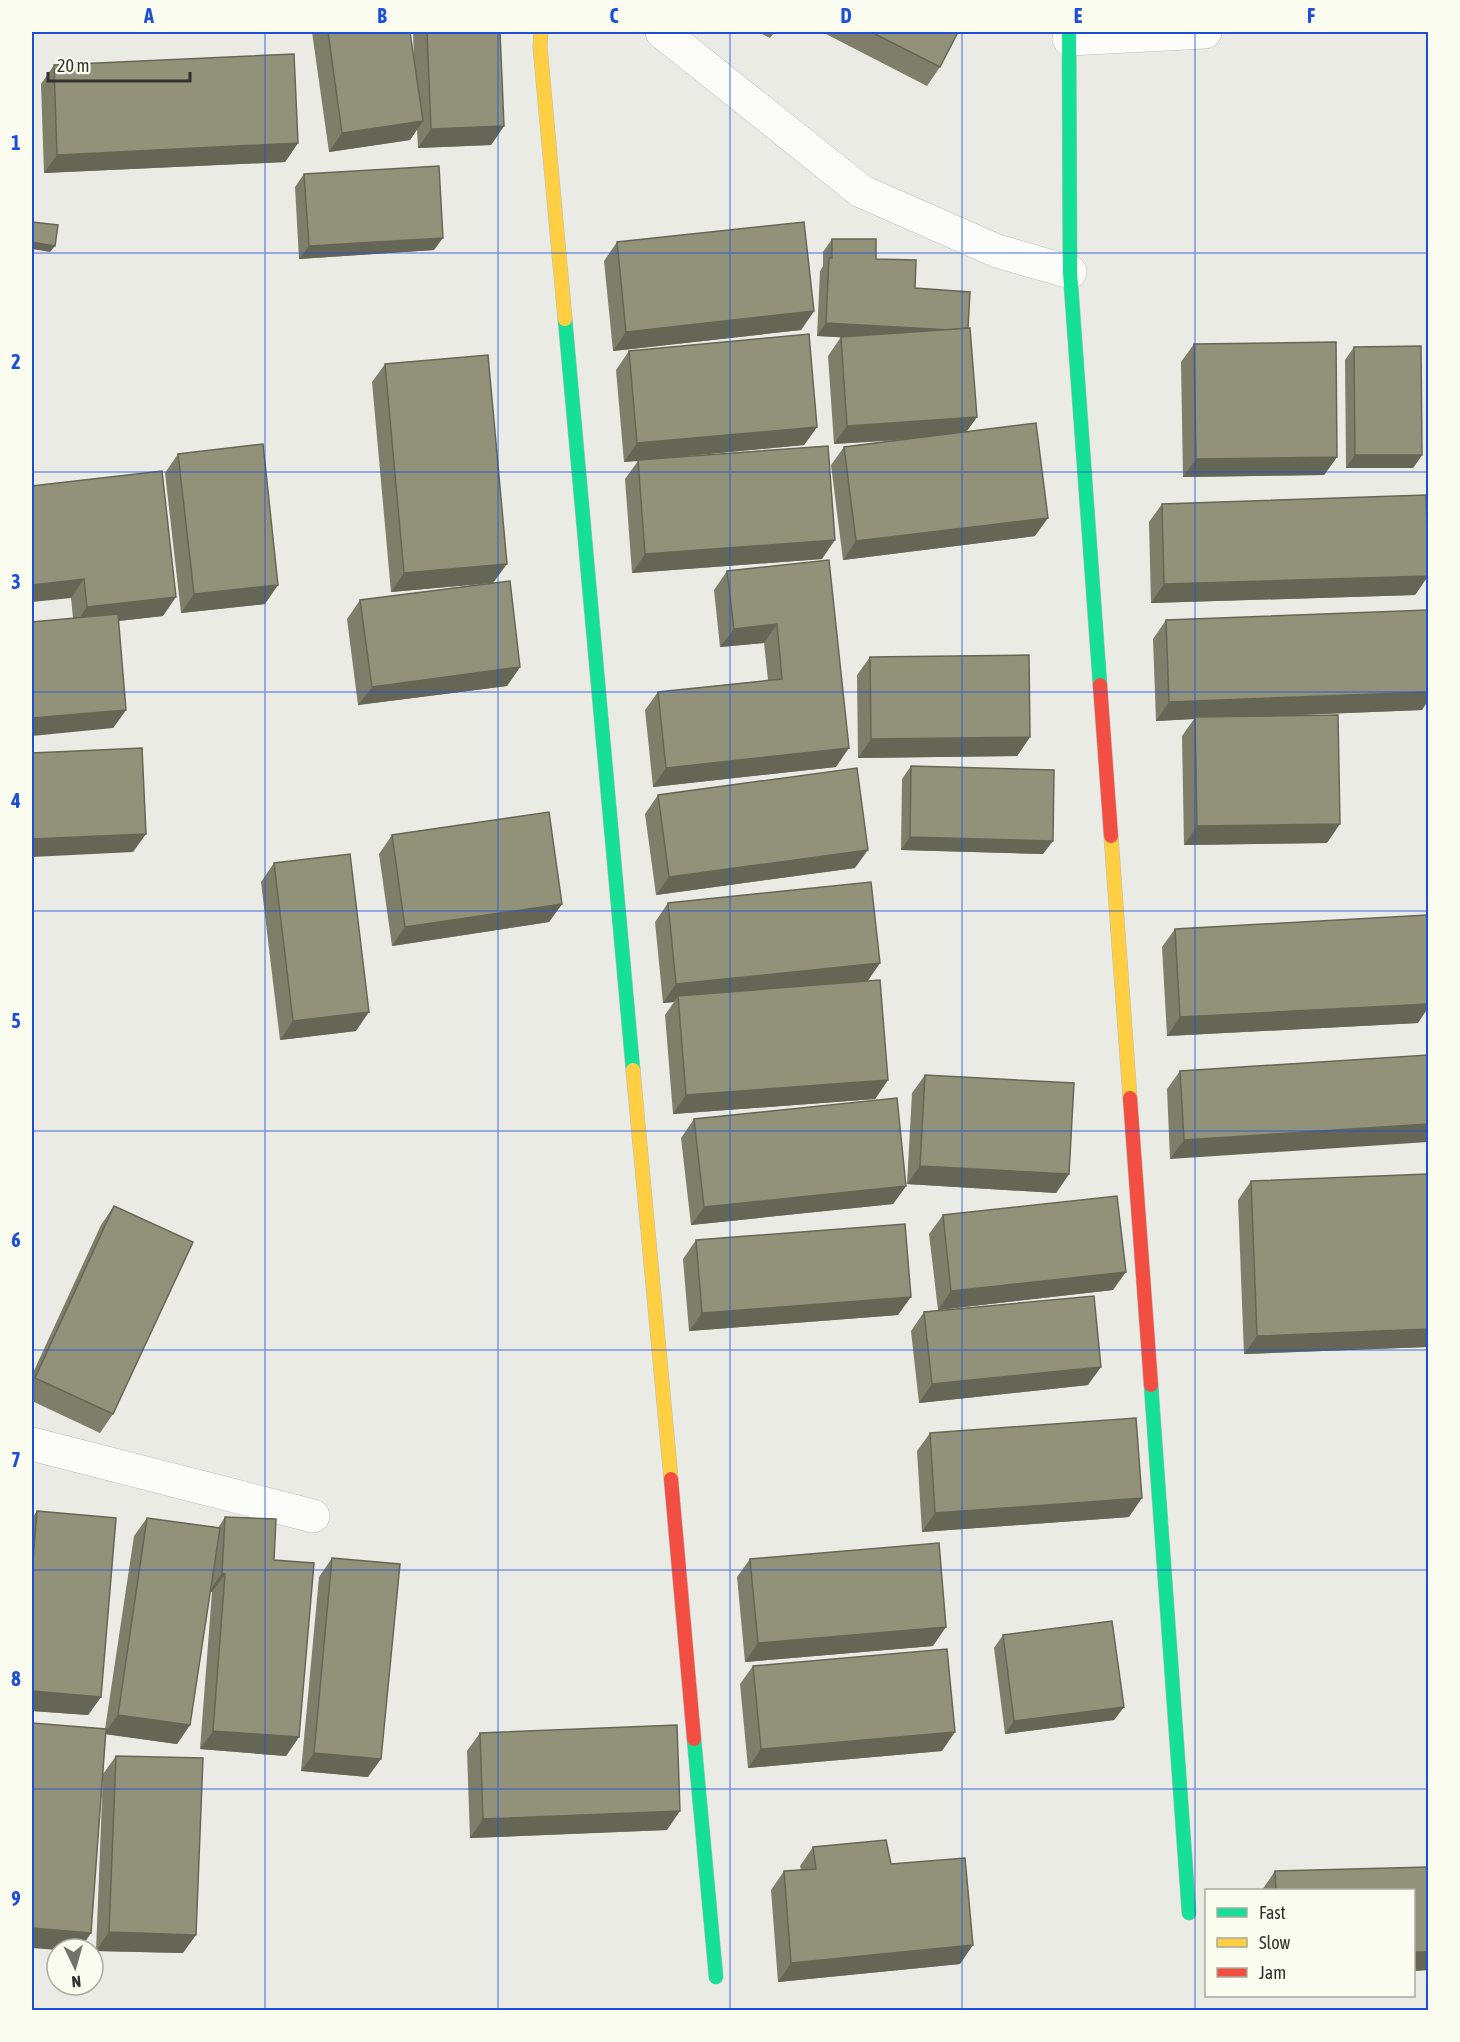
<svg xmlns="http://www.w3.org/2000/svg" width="1460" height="2042" font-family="'Asap Condensed',sans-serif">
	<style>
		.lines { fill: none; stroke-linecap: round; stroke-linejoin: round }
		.street-casing { stroke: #bbbbb7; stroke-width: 34 }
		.fast-casing { stroke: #bbbbb7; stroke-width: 15 }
		.slow-casing { stroke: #bbbbb7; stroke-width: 15 }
		.jam-casing { stroke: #bbbbb7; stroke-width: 15 }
		.street { stroke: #fcfcfb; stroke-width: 33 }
		.fast { stroke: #16e098; stroke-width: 14 }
		.slow { stroke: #ffcf43; stroke-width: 14 }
		.jam { stroke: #f24e42; stroke-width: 14 }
		.wall { fill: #7e7e6a }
		.shaded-wall { fill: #666656 }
		.building { fill: #92927b; stroke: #666656; stroke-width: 1.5 }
		.grid { fill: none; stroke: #1d4ed8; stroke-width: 1.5; stroke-opacity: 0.55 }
		.neatline { fill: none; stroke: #1d4ed8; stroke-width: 2 }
		.grid-label { font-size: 20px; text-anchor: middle; font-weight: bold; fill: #1d4ed8 }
	</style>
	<rect width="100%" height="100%" fill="#ebebe6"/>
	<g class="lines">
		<g class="street-casing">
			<g id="street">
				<polyline points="662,32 861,191 997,251 1070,272"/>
				<polyline points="1069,39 1205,32"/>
				<polyline points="32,1444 313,1516"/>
			</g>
		</g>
		<g class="fast-casing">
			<g id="fast">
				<polyline points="1069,32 1070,272 1100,685"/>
				<polyline points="565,319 633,1070"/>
				<polyline points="1151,1385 1189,1913"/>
				<polyline points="694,1739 716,1977"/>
			</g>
		</g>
		<g class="slow-casing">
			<g id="slow">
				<polyline points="541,32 540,47 565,319"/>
				<polyline points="1111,836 1130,1098"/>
				<polyline points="633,1070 671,1479"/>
			</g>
		</g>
		<g class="jam-casing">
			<g id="jam">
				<polyline points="1100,685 1111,836"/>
				<polyline points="1130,1098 1151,1385"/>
				<polyline points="671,1479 694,1739"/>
			</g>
		</g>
		<use href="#street" class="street"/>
		<use href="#fast" class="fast"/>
		<use href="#slow" class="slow"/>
		<use href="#jam" class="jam"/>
	</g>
	<g class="wall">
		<polygon points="312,32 410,32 414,60 413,32 500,32 504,126 491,145 418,148 417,129 410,140 329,152"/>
		<polygon points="758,32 775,32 770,38"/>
		<polygon points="825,32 958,32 940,67 927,86 824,33"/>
		<polygon points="54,65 298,143 285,162 44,173 41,84"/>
		<polygon points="304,174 434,250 299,259 295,187"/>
		<polygon points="832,239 876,259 968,328 977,417 966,432 1035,536 843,560 831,465 844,447 902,440 834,444 828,356 841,337 817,336 820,271 823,266 823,252"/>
		<polygon points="617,242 814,311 801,330 613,351 604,261"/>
		<polygon points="1194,344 1337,457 1324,475 1183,477 1181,362"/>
		<polygon points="1354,347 1422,455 1413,468 1346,468 1345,360"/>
		<polygon points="629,351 817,427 804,445 675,457 822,559 632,573 625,479 638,461 624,462 616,370"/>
		<polygon points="385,364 494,583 520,667 507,686 358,705 347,619 360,600 490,583 391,592 372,382"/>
		<polygon points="178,454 265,604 181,613 165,473"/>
		<polygon points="32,486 163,616 118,621 126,710 113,728 73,618 71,598"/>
		<polygon points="1162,504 1428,576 1415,595 1151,603 1149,522"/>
		<polygon points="829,560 836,767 653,787 645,710 658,692 768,680 764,643 720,647 714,590 727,571"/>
		<polygon points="1166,620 1422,710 1274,716 1327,843 1184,845 1182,736 1194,719 1156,721 1153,639"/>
		<polygon points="870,657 1030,737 1017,756 858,758 857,675"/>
		<polygon points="911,766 1043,854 901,850 902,779"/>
		<polygon points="658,795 855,868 656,895 645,814"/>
		<polygon points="392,835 562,904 549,922 392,946 379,854"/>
		<polygon points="274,863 356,1031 280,1040 261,882"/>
		<polygon points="668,903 880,963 867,981 888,1080 875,1099 673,1114 665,1015 674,1002 663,1003 655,922"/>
		<polygon points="1175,929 1418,1023 1167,1036 1162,947"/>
		<polygon points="1428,1055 1170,1159 1167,1089 1180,1071"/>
		<polygon points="925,1075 1069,1174 1056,1193 907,1184 912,1093"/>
		<polygon points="694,1119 906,1186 893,1204 691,1225 681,1138"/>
		<polygon points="1251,1181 1427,1347 1244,1354 1238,1200"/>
		<polygon points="114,1206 113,1414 100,1433 32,1401 32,1375 101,1225"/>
		<polygon points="943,1215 1113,1290 938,1310 929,1234"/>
		<polygon points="696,1240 898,1315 689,1331 683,1259"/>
		<polygon points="924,1312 1088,1385 919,1403 911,1331"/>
		<polygon points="930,1433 1129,1517 922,1532 917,1451"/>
		<polygon points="37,1511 101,1697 88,1715 32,1711 32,1518"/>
		<polygon points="225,1517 274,1560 299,1737 286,1756 200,1749 212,1592 210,1592 190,1725 177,1744 106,1734 91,1933 80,1949 57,1949 105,1729 134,1536 147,1518 218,1528"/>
		<polygon points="332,1558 368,1777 301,1771 319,1577"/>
		<polygon points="750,1559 933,1646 745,1662 737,1577"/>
		<polygon points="1003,1635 1124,1707 1114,1720 1005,1734 994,1648"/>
		<polygon points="753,1666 942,1751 748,1768 740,1684"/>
		<polygon points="480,1733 667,1830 470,1838 467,1751"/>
		<polygon points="116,1756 183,1953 96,1951 103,1774"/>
		<polygon points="813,1847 891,1864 960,1964 778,1982 771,1890 784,1871 801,1870 800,1866"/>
		<polygon points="1428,1867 1428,1970 1413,1971 1413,1890 1262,1890 1275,1871"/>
	</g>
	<g class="shaded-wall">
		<polygon points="423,121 410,140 329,152 342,133"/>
		<polygon points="504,126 491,145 418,148 431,129"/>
		<polygon points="298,143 285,162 44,173 57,155"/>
		<polygon points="443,238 434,250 299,259 309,246"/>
		<polygon points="32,242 55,246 50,252 32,249"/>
		<polygon points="814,311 801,330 613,351 626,332"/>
		<polygon points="826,323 968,331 959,344 817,336"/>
		<polygon points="977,417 964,435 834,444 847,426"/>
		<polygon points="817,427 804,445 624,462 637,443"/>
		<polygon points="1355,455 1422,455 1413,468 1346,468"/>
		<polygon points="1337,457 1324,475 1183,477 1196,459"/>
		<polygon points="1048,518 1035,536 843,560 856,541"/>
		<polygon points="835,540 822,559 632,573 645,554"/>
		<polygon points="507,564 493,583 391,592 404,573"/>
		<polygon points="1428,576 1415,595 1151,603 1164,584"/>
		<polygon points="84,579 71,598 32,602 32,585"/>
		<polygon points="278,585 265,604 181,613 194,594"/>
		<polygon points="176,597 163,616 74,626 87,607"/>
		<polygon points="777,624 764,643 720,647 734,629"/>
		<polygon points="520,667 507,686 358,705 372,687"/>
		<polygon points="1428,692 1428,701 1422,710 1195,719 1195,717 1194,719 1156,721 1169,702"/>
		<polygon points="126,710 113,728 32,736 32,718"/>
		<polygon points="1030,737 1017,756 858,758 871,739"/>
		<polygon points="849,748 836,767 653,787 666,768"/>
		<polygon points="1340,824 1327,843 1184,845 1197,826"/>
		<polygon points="146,834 133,852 32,857 32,839"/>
		<polygon points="910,837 1053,841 1043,854 901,850"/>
		<polygon points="868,850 855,868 656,895 669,877"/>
		<polygon points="562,904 549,922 392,946 405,927"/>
		<polygon points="880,963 867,982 678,996 674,1002 663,1003 676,984"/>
		<polygon points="1428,1004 1428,1008 1418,1023 1167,1036 1180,1017"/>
		<polygon points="369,1012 356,1031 280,1040 293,1021"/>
		<polygon points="888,1080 875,1099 673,1114 686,1095"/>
		<polygon points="1428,1124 1428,1142 1170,1159 1184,1140"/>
		<polygon points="920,1166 1069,1174 1056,1193 907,1184"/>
		<polygon points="906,1186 893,1204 691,1225 704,1207"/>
		<polygon points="1126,1272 1113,1290 938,1310 951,1291"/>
		<polygon points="911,1297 898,1315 689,1331 702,1313"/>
		<polygon points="1428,1329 1428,1345 1427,1347 1244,1354 1257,1336"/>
		<polygon points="1101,1367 1088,1385 919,1403 932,1384"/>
		<polygon points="1142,1498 1129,1517 922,1532 935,1513"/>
		<polygon points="222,1573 225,1574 212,1592 209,1592"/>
		<polygon points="946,1627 933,1646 745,1662 758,1643"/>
		<polygon points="32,1691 101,1697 88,1715 32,1711"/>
		<polygon points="1124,1707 1114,1720 1005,1734 1014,1721"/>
		<polygon points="118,1715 190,1725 177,1744 104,1734"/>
		<polygon points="213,1731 299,1737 286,1756 200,1749"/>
		<polygon points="955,1732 942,1751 748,1768 761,1749"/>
		<polygon points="314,1753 381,1759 368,1777 301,1771"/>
		<polygon points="680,1811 667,1830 470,1838 483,1819"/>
		<polygon points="32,1928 91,1933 80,1949 57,1949 57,1950 32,1948"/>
		<polygon points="109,1932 196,1935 183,1953 96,1951"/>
		<polygon points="973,1945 960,1964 778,1982 791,1963"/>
		<polygon points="1413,1952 1428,1952 1428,1970 1413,1971"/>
	</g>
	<g class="building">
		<polygon points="328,32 410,32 423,121 342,133"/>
		<polygon points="427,32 500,32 504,126 431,129"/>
		<polygon points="871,32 958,32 940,67"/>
		<polygon points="294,54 298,143 57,155 54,65"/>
		<polygon points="439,166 443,238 309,246 304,174"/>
		<polygon points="32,222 58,225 55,246 32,242"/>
		<polygon points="804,222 814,311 626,332 617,242"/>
		<polygon points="832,239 876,239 876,259 916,260 915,288 970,292 968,328 950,330 826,323 829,258 832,258"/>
		<polygon points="970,328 977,417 847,426 841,337"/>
		<polygon points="809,334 817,427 637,443 629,351"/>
		<polygon points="1336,342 1337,457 1196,459 1194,344"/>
		<polygon points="1421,346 1422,455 1355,455 1354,347"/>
		<polygon points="488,355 507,564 404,573 385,364"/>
		<polygon points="1036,423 1048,518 856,541 844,447"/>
		<polygon points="263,444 278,585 194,594 178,454"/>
		<polygon points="828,446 835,540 645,554 638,460"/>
		<polygon points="162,471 176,597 87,607 84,579 32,585 32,486"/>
		<polygon points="1426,495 1428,576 1164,584 1162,504"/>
		<polygon points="829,560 849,748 666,768 658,692 782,679 777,624 734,629 727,571"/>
		<polygon points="510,581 520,667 372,687 360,600"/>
		<polygon points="1428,610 1428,692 1169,702 1166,620"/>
		<polygon points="118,614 126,710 32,718 32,622"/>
		<polygon points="1029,655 1030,737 871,739 870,657"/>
		<polygon points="1338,715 1340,824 1197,826 1195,717"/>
		<polygon points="142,748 146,834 32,839 32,753"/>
		<polygon points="911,766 1054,770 1053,841 910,837"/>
		<polygon points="857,768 868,850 669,877 658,795"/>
		<polygon points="549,812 562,904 405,927 392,835"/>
		<polygon points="350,854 369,1012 293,1021 274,863"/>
		<polygon points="871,882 880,963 676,984 668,903"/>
		<polygon points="1427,915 1428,951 1428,1004 1180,1017 1175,929"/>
		<polygon points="880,980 888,1080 686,1095 678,996"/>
		<polygon points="1428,1055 1428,1124 1184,1140 1180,1071"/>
		<polygon points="925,1075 1074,1083 1069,1174 920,1166"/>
		<polygon points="897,1098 906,1186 704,1207 694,1119"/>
		<polygon points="1428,1174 1428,1329 1257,1336 1251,1181"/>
		<polygon points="1117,1196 1126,1272 951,1291 943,1215"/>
		<polygon points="114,1206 193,1242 113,1414 35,1378"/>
		<polygon points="905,1224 911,1297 702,1313 696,1240"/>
		<polygon points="1094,1296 1101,1367 932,1384 924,1312"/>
		<polygon points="1136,1418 1142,1498 935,1513 930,1433"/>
		<polygon points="37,1511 116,1518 101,1697 32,1691 32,1572"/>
		<polygon points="225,1517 276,1519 274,1560 314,1563 299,1737 213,1731 225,1574 222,1573"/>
		<polygon points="147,1518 220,1528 190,1725 118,1715"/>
		<polygon points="939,1543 946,1627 758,1643 750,1559"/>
		<polygon points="332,1558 400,1564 381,1759 314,1753"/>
		<polygon points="1112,1621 1124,1707 1014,1721 1003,1635"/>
		<polygon points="947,1649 955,1732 761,1749 753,1666"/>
		<polygon points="32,1723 106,1729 91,1933 32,1928"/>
		<polygon points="677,1725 680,1811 483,1819 480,1733"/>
		<polygon points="116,1756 203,1758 196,1935 109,1932"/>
		<polygon points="886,1840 891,1864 965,1858 973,1945 791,1963 784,1871 816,1869 813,1847"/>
		<polygon points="1428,1867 1428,1952 1413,1952 1413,1890 1276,1890 1275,1871"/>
	</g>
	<path class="grid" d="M265 32V2010M498 32V2010M730 32V2010M962 32V2010M1195 32V2010M32 253H1428M32 472H1428M32 692H1428M32 911H1428M32 1131H1428M32 1350H1428M32 1570H1428M32 1789H1428"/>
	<rect width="1460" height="2042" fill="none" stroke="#fbfcf0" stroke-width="66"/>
	<rect x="1205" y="1889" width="210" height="108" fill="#fbfcf0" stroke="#aaaba2" stroke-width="1.5"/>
	<rect x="1217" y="1908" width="30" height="9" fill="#16e098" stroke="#aaaba2" stroke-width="1.5"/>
	<text x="1259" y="1919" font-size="18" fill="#31322d">Fast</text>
	<rect x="1217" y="1938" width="30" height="9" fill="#ffcf43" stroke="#aaaba2" stroke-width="1.5"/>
	<text x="1259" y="1949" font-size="18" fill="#31322d">Slow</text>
	<rect x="1217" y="1968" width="30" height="9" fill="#f24e42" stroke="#aaaba2" stroke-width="1.5"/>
	<text x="1259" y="1979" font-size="18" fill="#31322d">Jam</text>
	<g transform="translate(75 1967) rotate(175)"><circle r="28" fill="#fbfcf0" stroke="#aaaba2" stroke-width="1.5"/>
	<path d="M0-4.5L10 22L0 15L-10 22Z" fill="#72736e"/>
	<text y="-9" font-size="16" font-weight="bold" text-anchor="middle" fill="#31322d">N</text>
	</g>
	<path d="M48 72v9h142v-9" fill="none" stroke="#31322d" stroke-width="3"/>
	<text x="57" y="72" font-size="18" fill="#31322d" stroke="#fbfcf0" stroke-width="4.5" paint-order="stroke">20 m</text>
	<rect x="33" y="33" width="1394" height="1976" class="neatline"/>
	<g class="grid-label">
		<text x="149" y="23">A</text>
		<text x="382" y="23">B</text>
		<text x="614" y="23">C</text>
		<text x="846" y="23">D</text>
		<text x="1078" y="23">E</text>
		<text x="1311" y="23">F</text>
		<text x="16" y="150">1</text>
		<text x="16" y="369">2</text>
		<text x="16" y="589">3</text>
		<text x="16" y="808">4</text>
		<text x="16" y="1028">5</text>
		<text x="16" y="1247">6</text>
		<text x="16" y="1467">7</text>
		<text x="16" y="1686">8</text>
		<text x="16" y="1906">9</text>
	</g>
</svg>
